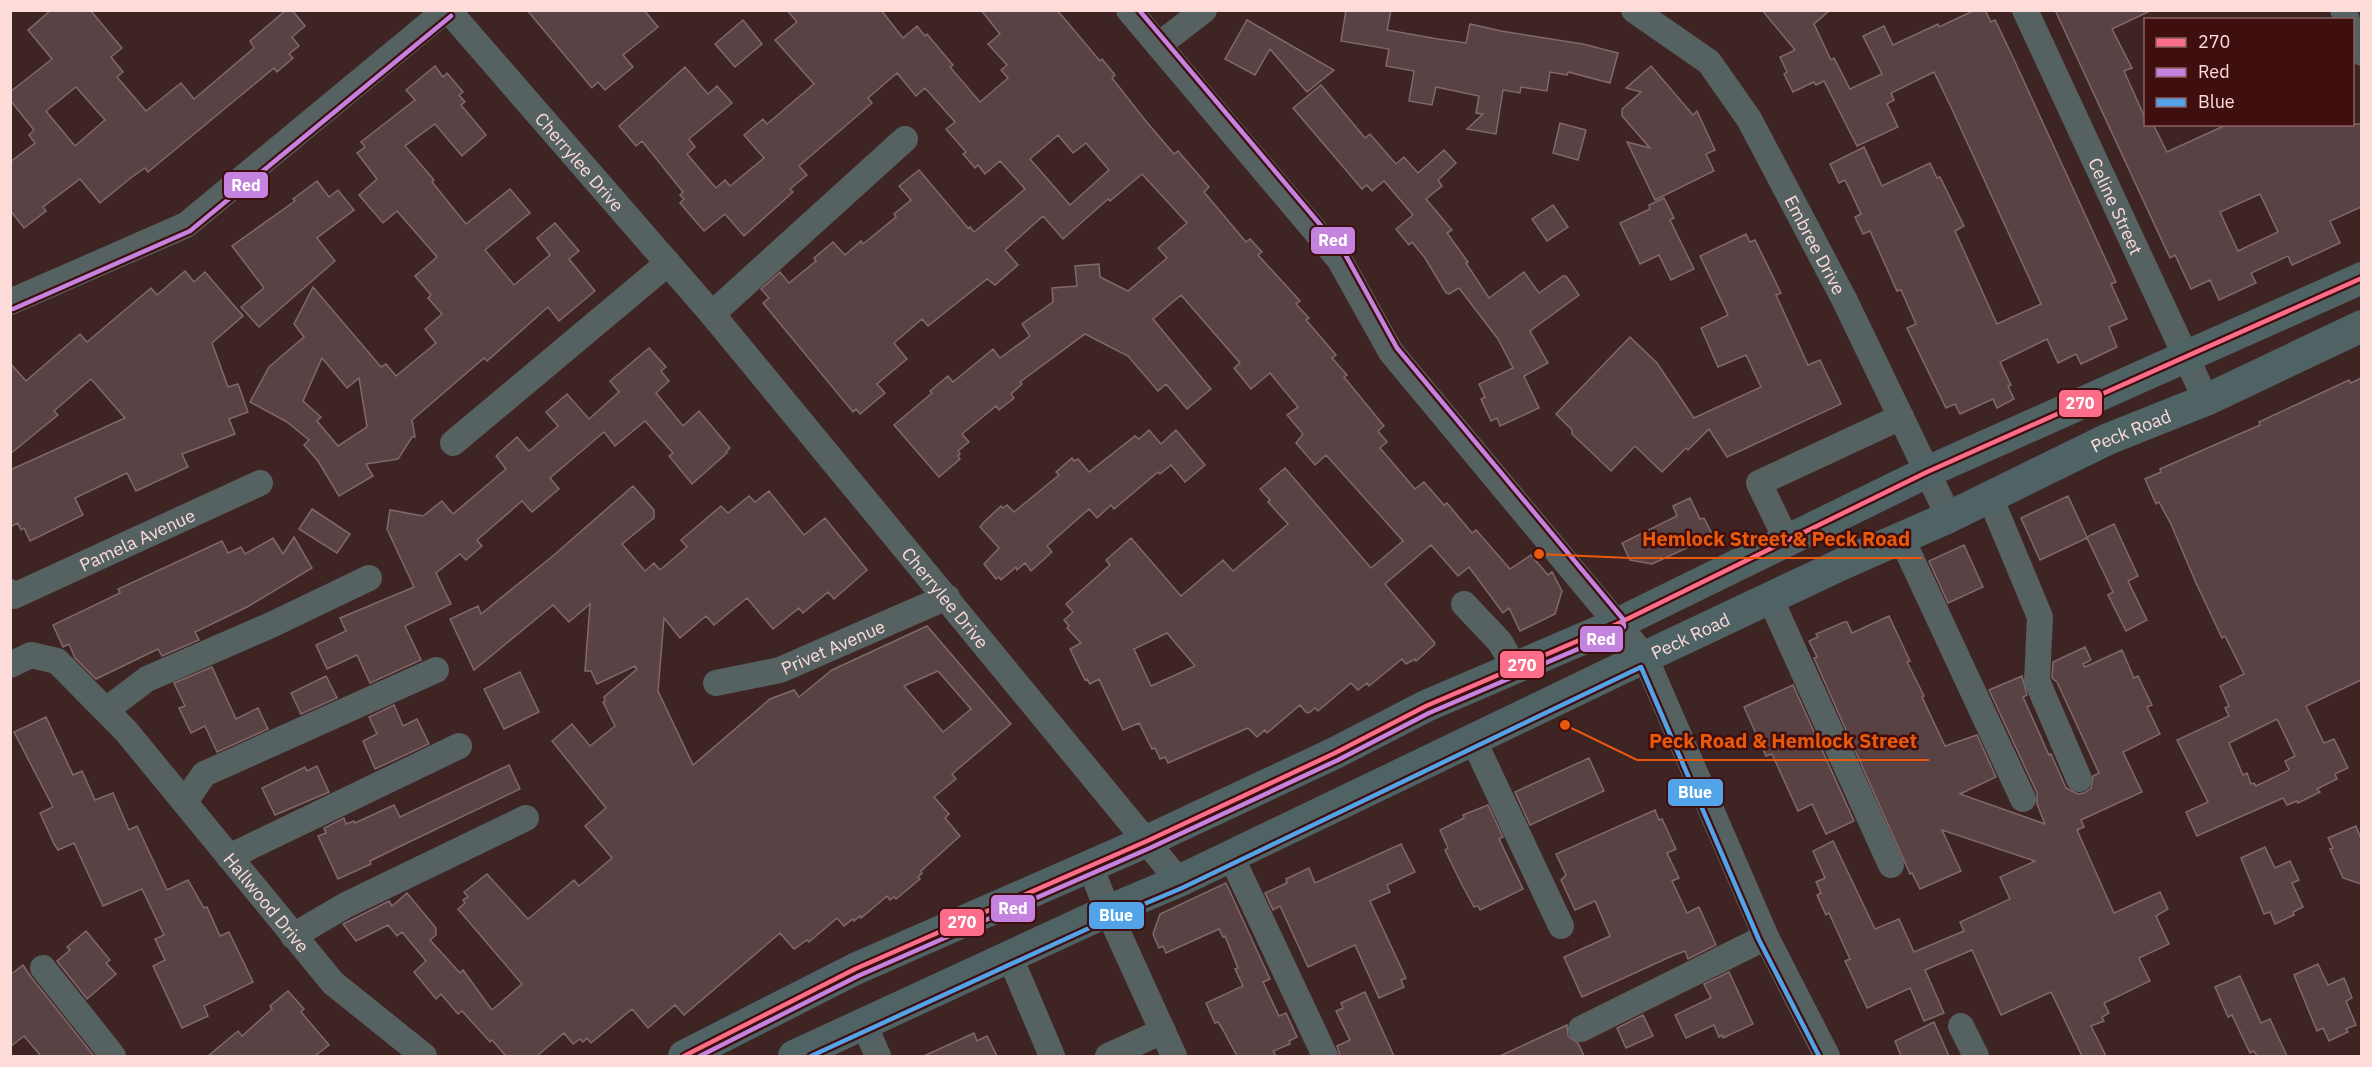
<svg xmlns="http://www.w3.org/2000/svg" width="2372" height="1067" font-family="'IBM Plex Sans',sans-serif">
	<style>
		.building { fill: #584244; stroke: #80686b; stroke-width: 1.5; fill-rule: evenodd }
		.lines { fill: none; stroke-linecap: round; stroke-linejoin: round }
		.minor { stroke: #566161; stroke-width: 26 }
		.major { stroke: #4f6365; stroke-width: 32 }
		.bus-1-casing { stroke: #3f0f10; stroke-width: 9 }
		.bus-2-casing { stroke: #3f0f10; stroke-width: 9 }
		.bus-3-casing { stroke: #3f0f10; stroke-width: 9 }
		.bus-1 { stroke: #fb6d88; stroke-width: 4.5 }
		.bus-2 { stroke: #c483df; stroke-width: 4.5 }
		.bus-3 { stroke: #53a3e8; stroke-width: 4.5 }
		.labels { text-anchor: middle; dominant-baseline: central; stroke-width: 5; stroke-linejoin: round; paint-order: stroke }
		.street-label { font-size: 18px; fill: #fcdbd9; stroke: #3f0f10 }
		.leader { fill: none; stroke: #e8590c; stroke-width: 2 }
		.callout-dot { fill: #e8590c; stroke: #3f0f10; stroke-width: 2 }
		.callout-label { font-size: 20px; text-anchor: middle; font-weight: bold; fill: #e8590c; stroke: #3f0f10; stroke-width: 5; stroke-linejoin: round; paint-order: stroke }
		.line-badge { stroke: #3f0f10; stroke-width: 2 }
		.badge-label { font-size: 16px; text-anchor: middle; font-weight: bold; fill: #fff }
	</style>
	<rect width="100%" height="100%" fill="#3f2424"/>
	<g class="building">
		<path d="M51 10H90L122 48 111 57 123 72 117 77 146 111 181 83 194 99 254 48 250 41 286 10H292L305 26 292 37 299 46 289 54 293 58 277 72 274 68 148 172 145 168 132 177 100 203 80 179 43 207 46 211 24 228 10 210V162L35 143 29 135 34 130 10 100V92L52 59 28 30ZM76 87 105 120 75 146 46 111Z"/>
		<polygon points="527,10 644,10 658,27 623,55 633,67 605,90 598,82 592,88"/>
		<path d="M787 10H881L903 38 917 26 925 36 927 34 953 65 950 67 980 102 1008 78 1001 70 1007 65 988 44 1000 34 981 10H1057L1100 61 1102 59 1115 75 1112 78 1145 120 1174 154 1178 151 1209 187 1204 192 1246 242 1250 239 1262 252 1258 255 1300 301 1296 304 1309 318 1306 320 1336 355 1332 358 1347 375 1344 377 1384 426 1378 431 1387 442 1380 448 1415 489 1424 482 1444 505 1447 503 1472 533 1476 530 1510 569 1531 555 1548 575 1552 572 1562 591 1555 614 1520 631 1509 608 1503 613 1469 567 1458 576 1431 545 1385 584 1435 643 1434 645 1416 661 1415 659 1406 664 1402 659 1369 686 1367 683 1358 690 1351 683 1318 711 1315 708 1309 713 1306 712 1300 705 1267 733 1265 730 1257 737 1248 728 1168 763 1165 757 1160 759 1155 748 1152 749 1139 723 1123 730 1099 679 1090 684 1087 679 1085 680 1070 649 1081 643 1067 628 1069 626 1064 620 1073 612 1066 604 1110 565 1106 560 1131 538 1181 596 1223 560 1233 571 1288 524 1268 502 1270 500 1260 489 1285 468 1371 568 1403 541 1326 455 1315 465 1296 443 1303 434 1287 415 1298 407 1270 373 1251 389 1234 368 1240 363 1181 295 1153 319 1211 389 1187 409 1166 384 1158 391 1128 356 1085 334 1020 382 1022 384 1011 394 1014 398 999 410 996 406 962 434 969 442 958 451 960 454 958 456 960 459 939 477 894 425 932 393 930 391 948 376 953 382 993 349 1000 358 1030 336 1022 324 1053 302 1052 288 1077 286 1075 266 1099 264 1100 277 1128 291 1167 258 1158 248 1187 223 1142 174 1110 201 1108 199 1063 239 1043 216 1005 250 1018 265 995 285 987 279 928 326 922 319 894 343 907 359 877 384 885 393 860 414 856 409 853 412 763 303 769 298 761 289 780 272 789 283 816 261 814 258 833 242 845 255 861 241 863 244 896 217 894 214 911 200 899 186 919 170 968 228 970 227 974 232 1025 189 1000 161 985 174 978 165 975 168 963 154 966 152 946 129 955 122 925 88 916 96 897 73 868 98 872 103 799 166 807 175 790 189 793 192 744 236 725 214 704 231 680 203 684 199 680 195 683 192 642 141 636 146 619 126 685 67 708 94 717 86 732 103 689 139 695 147 687 154 716 188 725 180 730 186 764 158 744 135 763 119 767 124 814 84 775 40 797 22ZM1058 135 1073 153 1086 143 1109 170 1070 205 1030 159ZM1167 633 1195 666 1151 686 1134 649Z"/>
		<polygon points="1346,10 1391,10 1387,30 1438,39 1466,43 1470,24 1501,31 1583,44 1618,53 1610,83 1568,72 1567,75 1550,72 1547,91 1521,87 1520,93 1503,90 1496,134 1467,129 1483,114 1476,113 1479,96 1436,87 1432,105 1409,101 1414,71 1386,66 1389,49 1341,41"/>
		<polygon points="1762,10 1830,10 1814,24 1831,60 1834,58 1850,89 1882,74 1863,36 1884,26 1893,45 1938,24 1939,27 1975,10 1985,10 1991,22 1995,20 2010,51 2116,282 2111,284 2127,319 2109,327 2117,347 2081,364 2076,354 2058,363 2047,339 2000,362 2011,385 2008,386 2014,399 1997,408 1993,399 1960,414 1955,404 1946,408 1907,328 1916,324 1901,290 1897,291 1870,231 1863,234 1855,217 1861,214 1845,180 1839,183 1830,164 1864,147 1882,186 1930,163 1937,178 1940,177 1964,226 1955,231 1997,324 2041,304 1950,105 1934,72 1891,93 1894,100 1887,104 1898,127 1857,146 1824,81 1816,85 1814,82 1793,92 1784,74 1787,72 1780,57 1795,50"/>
		<path d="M2055 10H2152L2112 29 2132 68 2124 71 2145 118V124H2153L2167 152 2228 124H2361V207L2330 221 2340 243 2292 265 2288 256 2251 273 2256 283 2219 300 2210 280 2191 289 2175 255 2170 258ZM2260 194 2278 232 2238 251 2220 212Z"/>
		<polygon points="743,20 762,44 735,67 715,44"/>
		<polygon points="1247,20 1273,35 1334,70 1307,92 1270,49 1255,75 1225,59"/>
		<path d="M435 66 443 77 447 73 463 92 459 95 465 102 461 105 486 135 462 156 435 124 405 146 434 180 432 182 466 224 510 189 530 213 485 250 514 285 550 255 537 238 555 223 579 251 569 259 595 291 559 321 548 307 487 361 484 358 412 420 415 437H412L398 459 366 464 373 476 339 496 318 461 304 445 309 440 287 422 250 402 269 367 304 337 294 324 313 287 381 367 386 364 396 376 436 343 425 329 442 314 428 298 431 295 415 276 437 257 397 211 383 223 359 195 377 179 357 153 365 147 361 142 415 100 406 90ZM322 358 347 388 359 378 367 427 338 446 317 421 321 417 303 401Z"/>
		<polygon points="1651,66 1693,115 1697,111 1715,150 1706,154 1714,171 1655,200 1627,142 1650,148 1622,116 1622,109 1641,92 1626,88"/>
		<polygon points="1321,85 1365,138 1370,134 1396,164 1404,157 1418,173 1444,150 1456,163 1438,180 1442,186 1426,199 1452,230 1447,233 1468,262 1466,263 1489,298 1524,272 1539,293 1563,276 1566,276 1579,295 1530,331 1548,363 1524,376 1539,408 1500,426 1497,418 1491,421 1481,399 1485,397 1479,384 1513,368 1498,339 1459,288 1449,294 1446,293 1425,258 1412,242 1409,245 1396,229 1413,215 1384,181 1372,191 1367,185 1362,189 1293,108"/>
		<polygon points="1560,123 1586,130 1578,160 1553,153"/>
		<polygon points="317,181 329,197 338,190 354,210 317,238 335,261 259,327 241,307 264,288 232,246 295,201 293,199"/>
		<polygon points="1664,198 1674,218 1670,220 1694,269 1671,280 1659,255 1640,264 1620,223 1650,209 1649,205"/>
		<polygon points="1553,205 1568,227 1547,241 1532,219"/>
		<polygon points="1746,234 1750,242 1755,240 1781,293 1776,295 1808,365 1820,360 1841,404 1727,457 1709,429 1688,450 1686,448 1662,472 1635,446 1611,471 1572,434 1572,430 1556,414 1630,337 1657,363 1694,418 1761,387 1746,355 1718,367 1701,328 1728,315 1700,256"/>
		<polygon points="185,271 194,282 205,272 243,316 212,343 228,387 238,384 248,412 229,419 235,434 182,454 188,467 136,491 127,473 75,498 83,515 30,541 24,528 21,530 18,523 10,527 10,470 125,418 91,379 54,411 58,415 10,454 10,363 26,381 80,334 87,342 151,288 157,295"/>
		<polygon points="649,348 666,367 661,371 669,381 656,393 683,426 699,411 730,448 726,452 727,453 692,484 669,456 673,453 645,421 615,446 604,432 550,478 559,489 532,512 522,501 477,540 482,546 466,560 460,554 436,573 451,604 405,626 421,660 370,683 357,655 327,669 316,645 346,631 340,618 414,587 387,529 390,510 423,516 442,501 453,514 506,469 496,456 517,437 529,451 558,426 546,412 567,394 589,419 619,392 610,381"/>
		<path d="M2361 378V680L2306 706 2324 743 2334 739 2348 768 2335 774 2337 779 2317 789 2320 792 2298 803 2297 801 2287 805 2283 798 2197 836 2186 812 2208 802 2177 740 2229 716 2225 708 2229 706 2220 686 2244 674 2225 636 2222 638 2196 583 2171 524 2159 502 2156 504 2145 479 2161 472 2160 469 2260 425 2259 422 2349 380 2351 383ZM2277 719 2295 756 2285 761 2289 770 2256 786 2254 783 2251 784 2247 773 2243 775 2229 743Z"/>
		<polygon points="1149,430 1161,444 1176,430 1205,465 1185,482 1171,465 1160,474 1158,472 1114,509 1111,505 1097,518 1089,509 1047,546 1052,552 1031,571 1025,563 1017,570 1016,567 1001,580 999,577 996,579 984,564 999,548 980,527 984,522 1001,506 1003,508 1007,505 1014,512 1059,475 1056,472 1072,458 1074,461 1078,459 1089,472 1135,436 1139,439"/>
		<path d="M633 486 654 510V518L622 544 645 571 654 563 660 570 687 547 681 540 721 506 728 513 749 496 755 502 769 491 804 535 825 518 867 570 834 599 828 592 803 613 799 608 773 629 747 598 714 625 706 616 680 638 664 618 658 691 693 765 770 699 794 690 799 697 832 670 927 626 1011 724 952 774 956 779 934 797 949 814 945 818 960 836 921 871 922 873 918 877 920 879 896 899 894 897 890 900 887 896 861 918 860 916 854 921 853 919 844 926 837 918 809 942 807 940 794 949 780 933 684 1015 675 1005 648 1028 632 1009 591 1043 587 1038 583 1042 580 1039 573 1044 564 1033 537 1056H506L492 1040 490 1042 462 1011 458 1014 441 994 436 999 414 972 426 961 402 932 397 936 388 925 356 941 343 924 389 901 392 906 407 893 436 928V935L430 940 460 973 463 970 492 1010 522 984 458 909 465 903 463 900 468 897 464 892 487 874 528 919 574 880 579 886 612 858 585 826 606 808 552 741 572 724 590 746 615 726 603 702 605 701 604 697 637 669 635 666 597 684 591 671H585L590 604 569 622 553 605 474 670 450 619 478 606 481 614 554 555ZM938 671 971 709 943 732 904 686Z"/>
		<polygon points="2068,496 2087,537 2114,524 2138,576 2128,581 2147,620 2126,631 2108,595 2113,592 2087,538 2040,560 2021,518"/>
		<polygon points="1690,498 1700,519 1704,518 1713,536 1652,564 1630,560 1622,543 1677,516 1673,506"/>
		<polygon points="312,509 350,534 337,553 299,529"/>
		<polygon points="294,537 312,568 247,607 195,632 199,640 162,656 158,649 96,679 75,658 69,644 63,647 53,625 120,593 118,589 222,541 228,553 241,547 245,554 273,538 283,554"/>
		<polygon points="1964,545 1983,587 1948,603 1929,561"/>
		<polygon points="1889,616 1910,661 1907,662 1924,696 1922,697 1945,746 1977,735 1996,777 1960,794 2045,824 2037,804 2037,793 1989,690 2022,676 2027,695 2023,697 2049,755 2051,754 2066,788 2078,794 2084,793 2091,788 2093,776 2099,773 2057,682 2052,678 2053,662 2085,647 2091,660 2083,664 2085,667 2122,650 2134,678 2138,676 2152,705 2147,707 2160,734 2123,752 2142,792 2081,820 2084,827 2077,830 2114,913 2160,892 2168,909 2156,916 2169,944 2139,958 2150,981 2104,1003 2109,1013 2102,1017 2104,1021 2091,1026 2106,1056 2082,1056 2051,992 2001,1015 1972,950 1925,970 1944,1013 1924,1021 1910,988 1867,1008 1845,961 1850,959 1829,913 1826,915 1817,895 1821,893 1816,882 1825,878 1813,851 1833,841 1875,929 1899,919 1914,952 1964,931 1960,922 2010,899 2000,877 2035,861 1942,830 1961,871 1920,889 1912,873 1910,874 1814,658 1817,657 1809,641 1818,637 1816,634 1844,622 1847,622 1852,633"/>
		<polygon points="212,667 236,719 258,708 268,729 217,752 205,726 191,733 179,708 185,706 174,683"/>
		<polygon points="520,672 539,712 504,729 484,689"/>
		<polygon points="326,676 337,698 301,714 291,693"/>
		<polygon points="1793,685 1854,821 1826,834 1812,804 1798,811 1772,754 1766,756 1744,707"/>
		<polygon points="394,705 403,726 417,719 429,744 375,769 363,741 377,734 369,717"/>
		<polygon points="46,717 73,775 82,771 95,800 113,793 129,830 137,826 167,890 188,880 204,908 207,907 220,936 229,932 253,982 204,1006 208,1016 182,1028 153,966 165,960 155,939 164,935 142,889 103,906 74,843 58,850 54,844 40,813 53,807 14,732"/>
		<polygon points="1589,758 1604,791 1530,825 1515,792"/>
		<polygon points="509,765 520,789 405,844 370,861 371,864 338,879 318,836 326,833 324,828 344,818 346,824 354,821 355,823 394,805 400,817"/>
		<polygon points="317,766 329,792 275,815 262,788 305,767 307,771"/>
		<polygon points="1488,805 1503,837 1499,839 1523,889 1480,910 1478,906 1474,907 1462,885 1445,850 1448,848 1440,830 1464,818 1463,815"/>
		<polygon points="1655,810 1659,820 1662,819 1676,849 1667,853 1679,878 1672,881 1687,913 1699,907 1716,945 1688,959 1685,951 1672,956 1582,997 1564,957 1610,936 1595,901 1575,910 1561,880 1566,875 1556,854"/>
		<polygon points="2356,826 2361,839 2361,884 2343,878 2330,849 2333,848 2328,838"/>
		<polygon points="1401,844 1415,872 1387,885 1390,892 1370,901 1406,978 1401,980 1404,987 1379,998 1355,945 1308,967 1280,906 1273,910 1265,893 1287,883 1286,879 1309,868 1315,883"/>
		<polygon points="2265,847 2275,868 2290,861 2299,880 2292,883 2303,907 2293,912 2294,915 2275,924 2270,912 2264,914 2241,858"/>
		<polygon points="1226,883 1270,979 1263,982 1279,1016 1286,1013 1297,1037 1289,1041 1290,1044 1273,1051 1276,1056 1237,1056 1223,1030 1218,1022 1215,1023 1206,1003 1243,986 1235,969 1238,968 1225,936 1223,937 1219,929 1166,953 1163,946 1159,948 1153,934 1160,914"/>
		<polygon points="86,931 110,960 106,963 116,974 87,999 57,961 70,950 67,947"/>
		<polygon points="2318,964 2328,985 2344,978 2352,998 2346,1001 2356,1025 2346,1029 2348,1032 2329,1041 2323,1028 2317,1031 2294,975"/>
		<polygon points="23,965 31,977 94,1056 41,1056 24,1036 10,1047 10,975"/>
		<polygon points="1729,972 1753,1024 1723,1038 1722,1035 1719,1037 1714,1025 1686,1038 1675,1015 1711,998 1704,984"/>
		<polygon points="2240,976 2261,1023 2270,1019 2287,1056 2257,1056 2254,1051 2250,1053 2232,1015 2228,1017 2215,987"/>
		<polygon points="288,991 304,1009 301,1012 329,1045 315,1056 208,1056 238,1031 242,1036 272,1009 270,1006"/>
		<polygon points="1365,992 1394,1056 1340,1056 1337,1046 1350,1040 1336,1011 1343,1008 1341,1003"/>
		<polygon points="1643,1015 1653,1036 1626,1048 1617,1028"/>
		<polygon points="1934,1022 1949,1056 1901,1056 1895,1041"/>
		<polygon points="1567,1025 1568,1036 1578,1043 1584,1056 1500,1056"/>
		<polygon points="974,1033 977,1041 987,1036 997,1056 924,1056"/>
	</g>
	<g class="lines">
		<g class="minor">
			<path id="s1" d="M448 10 712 314 1179 881"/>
			<polyline points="1129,10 1339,259 1391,352 1645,657 1766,937 1827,1056"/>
			<path id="s2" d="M1634 10 1709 62 1749 119 1844 299 1949 517"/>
			<path id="s3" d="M2025 10 2206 400"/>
			<polyline points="2343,10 2347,20"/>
			<polyline points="2352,33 2362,53"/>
			<polyline points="1159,45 1204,10"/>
			<polyline points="10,302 186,225 446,10"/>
			<polyline points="712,314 905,139"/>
			<polyline points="453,443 668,263"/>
			<polyline points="1990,497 2040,617 2037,681 2079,779"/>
			<polyline points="1901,537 2023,799"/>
			<polyline points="1787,541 1759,483 1901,417"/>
			<path id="s4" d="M10 592 14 596 260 483"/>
			<polyline points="1770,598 1891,865"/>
			<polyline points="1464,604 1500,642 1515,668"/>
			<path id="s5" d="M10 665 31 655 57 661 126 731 333 983 424 1056"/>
			<path id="s6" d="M716 683 780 670 947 597"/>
			<polyline points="106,710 147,679 271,625 369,578"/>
			<polyline points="1473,739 1561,926"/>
			<polyline points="185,802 204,774 436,670"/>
			<polyline points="1231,856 1325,1056"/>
			<polyline points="229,857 459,746"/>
			<polyline points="1090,866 1108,911 1174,1056"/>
			<polyline points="293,936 346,905 526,818"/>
			<polyline points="1010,957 1052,1056"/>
			<polyline points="43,968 113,1056"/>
			<polyline points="864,1024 878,1056"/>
			<polyline points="1961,1026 1976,1056"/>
			<polyline points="1581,1029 1766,937"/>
			<polyline points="1108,1056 1163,1031"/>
		</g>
		<g class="major">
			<polyline points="684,1056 855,969 1147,841 1335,753 1426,706 1617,624 1927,472 2362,278"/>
			<path id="s7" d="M794 1056 1108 911 1179 881 1645 657 1842 564 1949 517 2108 439 2206 400 2362 326"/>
		</g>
		<g class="bus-1-casing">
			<polyline id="bus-1" points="684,1056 855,969 1147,841 1335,753 1426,706 1617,624 1927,472 2362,278"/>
		</g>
		<g class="bus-2-casing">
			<g id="bus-2">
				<polyline points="13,309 190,231 451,16"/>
				<polyline points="700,1056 858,976 1150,848 1338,760 1429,713 1620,631 1624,627 1623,619 1397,348 1345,254 1139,10"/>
			</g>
		</g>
		<g class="bus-3-casing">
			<polyline id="bus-3" points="811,1056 1111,918 1182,888 1641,667 1759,940 1819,1056"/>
		</g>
		<use href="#bus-1" class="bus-1"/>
		<use href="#bus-2" class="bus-2"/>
		<use href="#bus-3" class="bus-3"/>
	</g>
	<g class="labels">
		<g class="street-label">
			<text stroke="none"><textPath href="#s1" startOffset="201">Cherrylee Drive</textPath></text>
			<text stroke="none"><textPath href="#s3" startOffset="216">Celine Street</textPath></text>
			<text stroke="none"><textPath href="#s2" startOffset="303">Embree Drive</textPath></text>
			<text stroke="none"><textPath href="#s7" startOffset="1476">Peck Road</textPath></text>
			<text stroke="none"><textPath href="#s4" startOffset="141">Pamela Avenue</textPath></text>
			<text stroke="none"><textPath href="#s1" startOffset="770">Cherrylee Drive</textPath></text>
			<text stroke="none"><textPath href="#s7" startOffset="990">Peck Road</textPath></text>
			<text stroke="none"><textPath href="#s6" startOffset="123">Privet Avenue</textPath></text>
			<text stroke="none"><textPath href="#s5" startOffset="370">Hallwood Drive</textPath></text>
		</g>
	</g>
	<path class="leader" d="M1539 554L1630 558H1922M1565 725L1637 760H1929"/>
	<g class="callout-dot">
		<circle cx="1539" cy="554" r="6"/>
		<circle cx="1565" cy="725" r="6"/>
	</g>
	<g class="callout-label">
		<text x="1776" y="546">Hemlock Street &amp; Peck Road</text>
		<text x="1783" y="748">Peck Road &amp; Hemlock Street</text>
	</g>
	<g class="line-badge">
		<rect x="223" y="171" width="46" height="28" rx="6" fill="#c483df"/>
		<rect x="1310" y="226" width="46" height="29" rx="6" fill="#c483df"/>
		<rect x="2058" y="389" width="45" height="29" rx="6" fill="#fb6d88"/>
		<rect x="1579" y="625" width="45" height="28" rx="6" fill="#c483df"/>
		<rect x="1499" y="650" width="46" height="29" rx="6" fill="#fb6d88"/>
		<rect x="1667" y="778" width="57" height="29" rx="6" fill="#53a3e8"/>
		<rect x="990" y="894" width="46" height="29" rx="6" fill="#c483df"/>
		<rect x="1088" y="901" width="57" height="29" rx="6" fill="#53a3e8"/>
		<rect x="939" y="908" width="46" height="29" rx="6" fill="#fb6d88"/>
	</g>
	<g class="badge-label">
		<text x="246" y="191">Red</text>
		<text x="1333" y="246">Red</text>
		<text x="2080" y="409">270</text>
		<text x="1601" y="645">Red</text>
		<text x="1522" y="671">270</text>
		<text x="1695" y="798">Blue</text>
		<text x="1013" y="914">Red</text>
		<text x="1116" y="921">Blue</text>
		<text x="962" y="928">270</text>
	</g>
	<rect width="2372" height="1067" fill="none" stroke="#fcdbd9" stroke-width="24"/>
	<rect x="2144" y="18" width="210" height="108" fill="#3f0f10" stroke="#8b6160" stroke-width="1.5"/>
	<rect x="2156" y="38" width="30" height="9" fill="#fb6d88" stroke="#8b6160" stroke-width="1.5"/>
	<text x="2198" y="48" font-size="18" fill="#fcdbd9">270</text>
	<rect x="2156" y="68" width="30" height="9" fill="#c483df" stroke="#8b6160" stroke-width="1.5"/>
	<text x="2198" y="78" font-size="18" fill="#fcdbd9">Red</text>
	<rect x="2156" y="98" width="30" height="9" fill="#53a3e8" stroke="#8b6160" stroke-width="1.5"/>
	<text x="2198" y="108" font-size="18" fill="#fcdbd9">Blue</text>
</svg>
